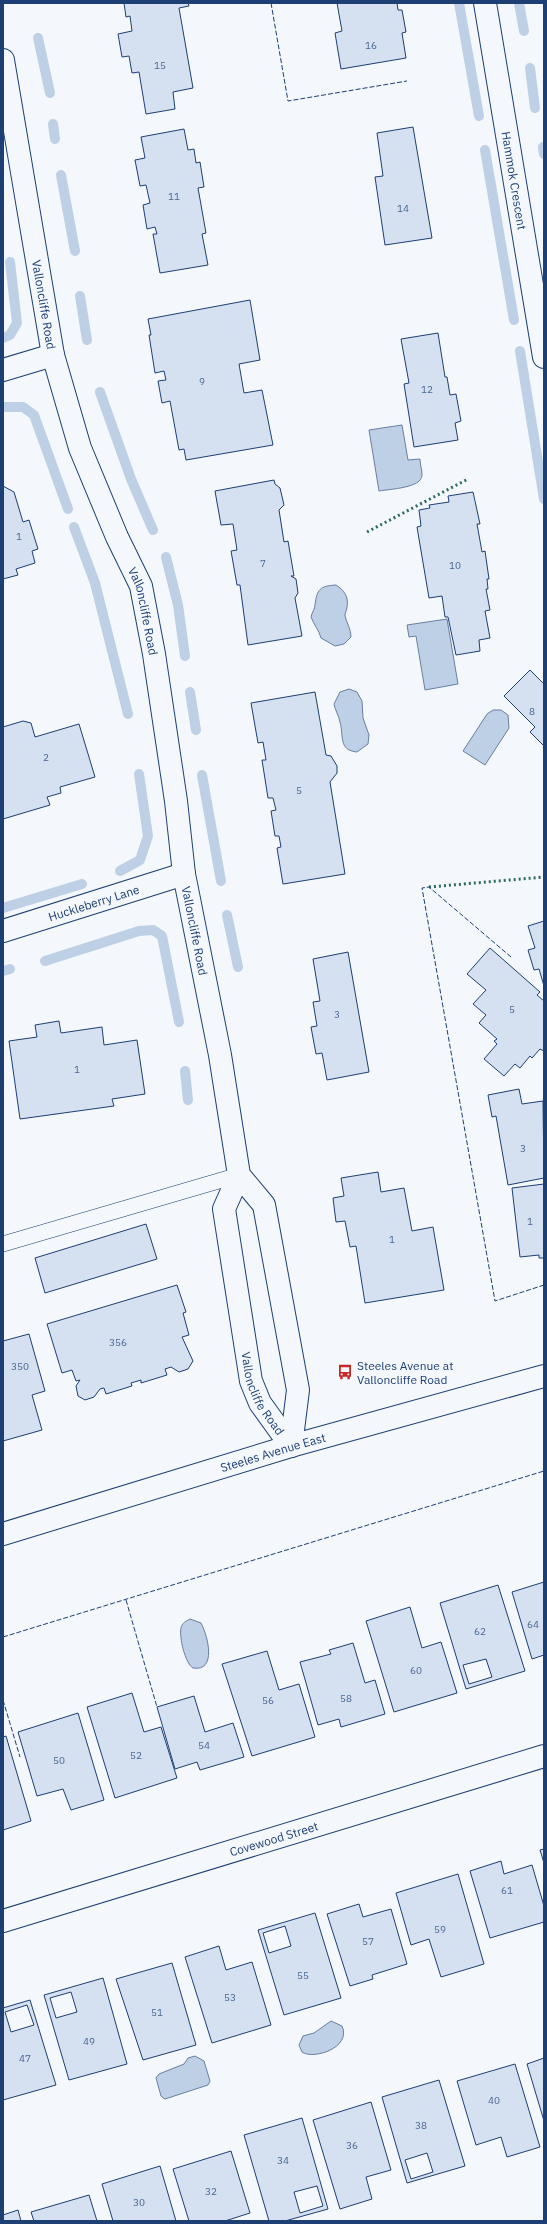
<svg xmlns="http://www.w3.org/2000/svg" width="547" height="2224" font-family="'IBM Plex Sans',sans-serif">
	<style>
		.water { fill: #bed0e5; stroke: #687fa3 }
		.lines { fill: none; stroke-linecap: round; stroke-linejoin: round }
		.stream { stroke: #bed0e5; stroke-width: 10 }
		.building { fill: #d5e0f0; stroke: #1d3f73; fill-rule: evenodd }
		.service-casing { stroke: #1d3f73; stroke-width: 16 }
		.minor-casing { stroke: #1d3f73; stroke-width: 24 }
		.secondary-casing { stroke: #1d3f73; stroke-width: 24 }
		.service { stroke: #f4f7fb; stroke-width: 15 }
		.minor { stroke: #f4f7fb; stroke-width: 22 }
		.secondary { stroke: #f4f7fb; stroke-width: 22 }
		.hedge { stroke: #2c6c60; stroke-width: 3; stroke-dasharray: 2 3; stroke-linecap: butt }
		.fence { stroke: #1d3f73; stroke-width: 1; stroke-dasharray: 5 2; stroke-linecap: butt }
		.labels { text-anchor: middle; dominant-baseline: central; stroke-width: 3; stroke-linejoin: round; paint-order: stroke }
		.number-label { font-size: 10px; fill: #4b6792 }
		.street-label { font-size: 12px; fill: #1d3f73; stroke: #f4f7fb }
		.poi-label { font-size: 12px; fill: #1d3f73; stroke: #f4f7fb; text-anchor: start }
	</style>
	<rect width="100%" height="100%" fill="#f4f7fb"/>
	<g class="water">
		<path d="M402 425 408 460 420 459C420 464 422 470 422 475 422 488 390 489 379 491L369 430Z"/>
		<path d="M336 585C344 590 349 597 347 607 347 610 345 612 345 616 347 624 351 629 351 637L344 644 335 646 321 638C319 630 314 625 311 617 312 612 315 609 315 605 317 589 320 586 336 585Z"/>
		<polygon points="447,619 458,684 425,690 416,636 409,637 407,625"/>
		<path d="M349 689 357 692 362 701 363 718 369 735 368 744 357 752C338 750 344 736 340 722 339 716 335 710 334 704L340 692Z"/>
		<polygon points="493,710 501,710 508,715 509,728 485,765 463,751 487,714"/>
		<path d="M190 1619 201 1623C208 1636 217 1672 193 1668 185 1663 179 1637 181 1628 182 1623 186 1621 190 1619Z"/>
		<path d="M331 2021 342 2026C352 2048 313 2060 302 2052L299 2045 303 2036 314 2033Z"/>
		<polygon points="195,2056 204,2061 210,2081 208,2085 165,2099 161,2096 156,2078 159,2074 184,2064 188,2058"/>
	</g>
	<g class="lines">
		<g class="stream">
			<polyline points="459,3 479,116"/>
			<polyline points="519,3 524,31"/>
			<polyline points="38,38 50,93"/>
			<polyline points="530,68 535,108"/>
			<polyline points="53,124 55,139"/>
			<polyline points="543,147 544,154"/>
			<polyline points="485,150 514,320"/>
			<polyline points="61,175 75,251"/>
			<polyline points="80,296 87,340"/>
			<polyline points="3,338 10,335 17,323 10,262"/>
			<polyline points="520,351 544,499"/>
			<polyline points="100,392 131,479 153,530"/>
			<polyline points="3,407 23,407 34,415 68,509"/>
			<polyline points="74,527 95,583 128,714"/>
			<polyline points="166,557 178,605 185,656"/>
			<polyline points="190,692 196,730"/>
			<polyline points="202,775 221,881"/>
			<polyline points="120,871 140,860 148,836 139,774"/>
			<polyline points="3,908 82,884"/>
			<polyline points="227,915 238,967"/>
			<polyline points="45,961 139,931 153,930 162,936 179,1022"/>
			<polyline points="3,971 10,969"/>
			<polyline points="185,1071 188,1100"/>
		</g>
	</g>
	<g class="building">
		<polygon points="124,3 188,3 189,6 179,8 193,88 173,92 175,109 146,114 139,72 132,73 129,56 122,57 118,34 132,31 130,16 126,17"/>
		<polygon points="337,3 397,3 398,10 402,10 406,32 402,33 406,58 341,69 335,33 342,31"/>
		<polygon points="413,127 432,238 385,245 375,177 383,176 377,133"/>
		<polygon points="184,129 188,150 194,149 196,163 200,162 204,187 198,188 206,233 202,234 208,265 160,273 153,234 157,234 155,227 147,229 143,205 150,203 146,185 140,186 135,160 145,158 141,137"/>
		<polygon points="250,300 260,360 239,364 244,393 262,390 273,445 186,460 184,449 179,450 170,401 162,403 158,381 166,380 164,371 155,373 149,335 151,335 148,319"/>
		<polygon points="438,333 445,377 447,377 450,395 456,394 461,421 455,423 458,440 414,447 404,384 409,383 401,339"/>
		<polygon points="274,480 275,484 280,488 284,505 279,510 284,542 288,541 294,576 291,576 296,579 298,593 295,598 302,636 248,645 240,585 237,585 231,551 237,550 233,524 221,525 215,491"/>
		<polygon points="3,486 14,492 23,522 29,520 38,549 32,551 35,563 16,569 18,575 3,579"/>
		<polygon points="473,492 480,524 477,524 482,552 485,551 489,579 487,579 488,589 486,589 490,610 485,611 490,638 479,640 480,651 456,655 448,617 445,617 442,596 429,598 417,527 421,526 419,510 430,508 429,505 449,502 448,496"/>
		<polygon points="530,670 544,684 544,746 530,732 535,727 504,696"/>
		<polygon points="315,692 326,755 331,756 337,766 337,773 330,782 345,874 283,884 277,848 281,847 279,836 275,836 271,811 276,810 273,798 268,798 262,760 266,760 263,742 258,743 251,703"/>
		<polygon points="23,721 31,723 35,737 79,724 95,777 60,787 61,793 47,797 50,805 3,819 3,727"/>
		<polygon points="544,921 544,986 539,969 534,970 528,950 535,948 528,926"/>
		<polygon points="490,948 540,992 537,995 544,1001 544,1051 540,1049 532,1058 530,1056 520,1068 515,1064 504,1076 484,1059 497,1044 494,1041 497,1039 479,1023 486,1015 473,1004 486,990 467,974"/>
		<polygon points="348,952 369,1072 327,1080 322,1053 316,1054 311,1027 317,1026 313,1002 320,1001 313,959"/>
		<polygon points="59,1021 61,1033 102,1027 104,1045 137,1040 145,1094 112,1099 114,1106 20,1119 9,1041 37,1037 35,1025"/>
		<polygon points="519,1089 522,1104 543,1101 544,1178 508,1185 496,1116 492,1117 488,1095"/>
		<polygon points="378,1172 381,1192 404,1188 412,1231 433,1227 444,1290 365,1303 356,1246 350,1247 345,1221 336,1222 333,1198 344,1196 341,1178"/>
		<polygon points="544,1184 544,1258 539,1258 539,1255 520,1257 512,1188"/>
		<polygon points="146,1224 157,1259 45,1293 35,1258"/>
		<polygon points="177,1285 186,1312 183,1313 189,1335 182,1337 193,1361 188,1369 179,1372 171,1367 165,1369 167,1375 141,1383 141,1380 131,1383 132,1386 106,1394 104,1388 100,1389 94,1397 85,1400 78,1396 76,1386 80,1380 76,1381 72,1370 62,1373 47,1324"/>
		<polygon points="29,1334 45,1391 32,1395 42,1430 3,1441 3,1341"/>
		<polygon points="544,1582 544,1655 532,1659 512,1592"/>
		<path d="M498 1585 525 1671 466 1689 440 1603ZM486 1659 492 1677 469 1684 463 1665Z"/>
		<polygon points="410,1607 422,1648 441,1642 457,1693 394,1712 366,1621"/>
		<polygon points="353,1643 365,1683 375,1680 385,1714 341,1727 339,1719 318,1725 300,1662 331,1654 329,1650"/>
		<polygon points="267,1651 279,1690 299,1684 315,1737 252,1756 222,1664"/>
		<polygon points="132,1693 144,1732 161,1727 177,1778 115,1798 87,1707"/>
		<polygon points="194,1696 205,1732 233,1723 244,1757 200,1770 197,1762 175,1769 157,1707"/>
		<polygon points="78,1713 104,1800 71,1810 63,1789 37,1796 18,1732"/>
		<polygon points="6,1736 31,1821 3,1830 3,1737"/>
		<polygon points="544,1849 544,1863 540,1850"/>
		<polygon points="501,1861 504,1874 532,1865 544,1906 544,1922 490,1938 470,1871"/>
		<polygon points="458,1874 484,1964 441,1977 429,1939 411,1945 396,1893"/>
		<polygon points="359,1904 363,1917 391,1909 407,1964 372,1975 373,1979 350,1986 327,1914"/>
		<path d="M315 1913 341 1998 284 2015 258 1930ZM285 1926 291 1946 269 1953 263 1933Z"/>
		<polygon points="219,1946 226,1970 252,1962 271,2025 212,2043 185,1957"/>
		<polygon points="172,1963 196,2045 143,2060 116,1979"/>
		<path d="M103 1978 127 2064 69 2080 44 1995ZM71 1992 77 2012 56 2018 50 1998Z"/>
		<path d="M30 2000 56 2085 3 2100V2008ZM27 2005 34 2025 11 2032 5 2012Z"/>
		<polygon points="544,2058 544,2121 527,2064"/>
		<polygon points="515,2064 540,2147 507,2157 501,2137 476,2145 457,2081"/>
		<path d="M439 2080 465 2166 407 2183 382 2097ZM427 2153 433 2172 411 2179 405 2160Z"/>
		<polygon points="371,2102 391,2170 366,2177 372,2199 340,2209 313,2120"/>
		<path d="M302 2118 328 2209 285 2221H269L244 2135ZM317 2186 323 2206 300 2213 294 2192Z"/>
		<polygon points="231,2151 250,2213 225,2221 189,2221 173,2169"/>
		<polygon points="160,2166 176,2221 113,2221 102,2184"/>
		<polygon points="89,2195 97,2221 34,2221 31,2212"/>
		<polygon points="18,2210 21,2221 3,2221 3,2215"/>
	</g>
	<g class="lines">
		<g class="service-casing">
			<polyline id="service" points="3,1244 239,1175"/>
		</g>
		<g class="minor-casing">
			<g id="minor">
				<path id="s1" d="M485 3 544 357"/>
				<path id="s2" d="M3 60 53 355 80 448 117 537 141 586 154 654 176 801 184 874 220 1055 239 1175 264 1205 298 1390 291 1446"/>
				<polyline points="3,370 53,355"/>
				<path id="s3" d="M3 931 184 874"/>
				<path id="s4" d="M239 1175 224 1209 251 1381 260 1403 291 1446"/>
				<path id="s5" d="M3 1921 544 1756"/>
			</g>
		</g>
		<g class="secondary-casing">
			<g id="secondary">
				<path id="s6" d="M3 1534 291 1446 544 1376"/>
			</g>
		</g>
		<use href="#service" class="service"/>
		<use href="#minor" class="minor"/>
		<use href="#secondary" class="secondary"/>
		<g class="hedge">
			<polyline points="367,532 468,479"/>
			<polyline points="429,887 544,877"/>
		</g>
		<g class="fence">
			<polyline points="271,3 288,101 407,81"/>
			<polyline points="511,957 429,887 422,888 495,1301 544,1285"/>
			<polyline points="126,1600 157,1707"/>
			<polyline points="3,1637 544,1471"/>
			<polyline points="3,1700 20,1757"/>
		</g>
	</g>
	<defs>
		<g id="bus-bare" transform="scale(1.2)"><path d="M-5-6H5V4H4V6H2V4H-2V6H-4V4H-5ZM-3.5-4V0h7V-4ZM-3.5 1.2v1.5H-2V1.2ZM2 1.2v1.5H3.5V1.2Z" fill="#c62828" stroke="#f4f7fb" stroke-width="2.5" paint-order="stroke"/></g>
	</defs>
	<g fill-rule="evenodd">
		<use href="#bus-bare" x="345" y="1372"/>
	</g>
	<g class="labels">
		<g class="number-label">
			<text x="371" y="45">16</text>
			<text x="160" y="65">15</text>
			<text x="174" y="196">11</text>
			<text x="403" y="208">14</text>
			<text x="202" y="381">9</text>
			<text x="427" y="389">12</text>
			<text x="19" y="536">1</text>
			<text x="263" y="563">7</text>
			<text x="455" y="565">10</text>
			<text x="532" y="711">8</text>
			<text x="46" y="757">2</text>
			<text x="299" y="790">5</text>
			<text x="512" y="1009">5</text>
			<text x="337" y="1014">3</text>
			<text x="77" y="1069">1</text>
			<text x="523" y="1148">3</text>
			<text x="530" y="1221">1</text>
			<text x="392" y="1239">1</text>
			<text x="118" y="1342">356</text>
			<text x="20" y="1366">350</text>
			<text x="533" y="1624">64</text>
			<text x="480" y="1631">62</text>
			<text x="416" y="1670">60</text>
			<text x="346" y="1698">58</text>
			<text x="268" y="1700">56</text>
			<text x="204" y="1745">54</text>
			<text x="136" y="1755">52</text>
			<text x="59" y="1760">50</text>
			<text x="507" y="1890">61</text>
			<text x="440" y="1929">59</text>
			<text x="368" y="1941">57</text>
			<text x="303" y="1975">55</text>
			<text x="230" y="1997">53</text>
			<text x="157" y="2012">51</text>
			<text x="89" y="2041">49</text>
			<text x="25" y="2058">47</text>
			<text x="494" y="2100">40</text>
			<text x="421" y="2125">38</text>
			<text x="352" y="2145">36</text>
			<text x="283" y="2160">34</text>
			<text x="211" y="2191">32</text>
			<text x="139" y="2202">30</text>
		</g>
		<g class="street-label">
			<text stroke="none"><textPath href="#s1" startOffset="180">Hammok Crescent</textPath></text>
			<text stroke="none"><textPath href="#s2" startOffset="248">Valloncliffe Road</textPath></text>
			<text stroke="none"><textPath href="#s2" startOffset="572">Valloncliffe Road</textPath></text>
			<text stroke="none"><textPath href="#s3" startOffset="95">Huckleberry Lane</textPath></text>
			<text stroke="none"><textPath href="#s2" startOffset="896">Valloncliffe Road</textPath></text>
			<text stroke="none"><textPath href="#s4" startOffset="227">Valloncliffe Road</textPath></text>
			<text stroke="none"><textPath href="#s6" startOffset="282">Steeles Avenue East</textPath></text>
			<text stroke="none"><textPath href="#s5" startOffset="283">Covewood Street</textPath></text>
		</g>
		<g class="poi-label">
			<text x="357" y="1365">Steeles Avenue at<tspan x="357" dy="14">Valloncliffe Road</tspan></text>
		</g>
	</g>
	<rect width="547" height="2224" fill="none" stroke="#1d3f73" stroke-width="8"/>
</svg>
